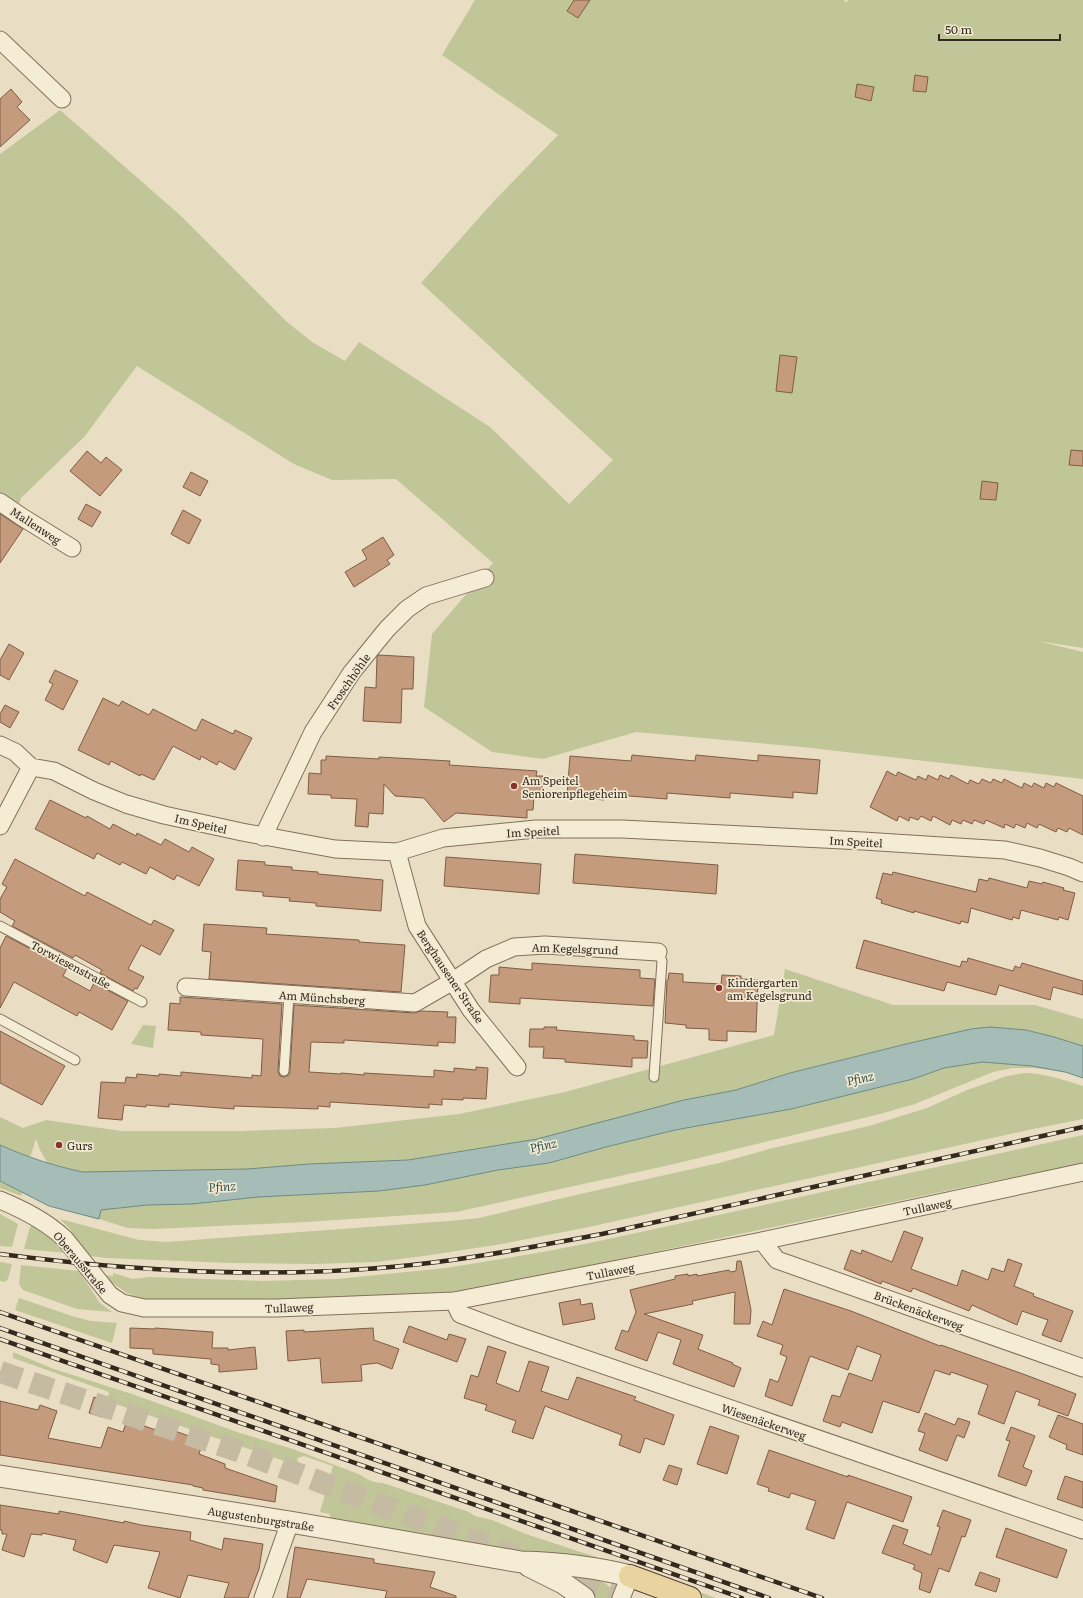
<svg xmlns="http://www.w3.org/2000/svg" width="1083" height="1598" font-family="Literata,serif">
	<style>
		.green { fill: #c0c698 }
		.water { fill: #a5bdb6; stroke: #6d8a83 }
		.building { fill: #c49b7c; stroke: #7f5c44 }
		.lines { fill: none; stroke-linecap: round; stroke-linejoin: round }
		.trunk-tunnel { stroke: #c5baa2; stroke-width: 22; stroke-dasharray: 22 11; stroke-linecap: butt }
		.service-casing { stroke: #82705c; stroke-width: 11 }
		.minor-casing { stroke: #82705c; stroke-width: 19 }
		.tertiary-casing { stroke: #82705c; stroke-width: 23 }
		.primary-casing { stroke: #503f30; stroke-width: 24 }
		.service { stroke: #f5ecd5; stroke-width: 9 }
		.minor { stroke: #f5ecd5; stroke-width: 17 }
		.tertiary { stroke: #f5ecd5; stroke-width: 21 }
		.primary { stroke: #e9d39e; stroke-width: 22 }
		.rail-casing { stroke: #33291e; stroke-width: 4.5 }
		.rail { stroke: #f2e9d2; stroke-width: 3; stroke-dasharray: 9; stroke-linecap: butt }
		.poi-dot { fill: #8b3231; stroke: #f2e9d2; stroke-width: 1.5 }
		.labels { text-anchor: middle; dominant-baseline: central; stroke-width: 3.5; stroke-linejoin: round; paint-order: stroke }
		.street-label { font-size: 11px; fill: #33291e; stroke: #f2e9d2 }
		.poi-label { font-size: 11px; fill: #33291e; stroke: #f2e9d2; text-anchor: start }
		.water-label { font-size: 12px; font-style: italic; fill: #2f5250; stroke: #f2e9d2 }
	</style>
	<rect width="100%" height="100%" fill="#e9dec3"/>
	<g class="green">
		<polygon points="475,0 845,0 844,3 849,0 1083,0 1083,648 1038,641 1083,652 1083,779 802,747 636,732 543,759 492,752 424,707 432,634 493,563 396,479 332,480 294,464 137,366 85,436 21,498 18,507 0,495 0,154 60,110 181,216 287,322 312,342 345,361 359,342 490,427 569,504 613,460 421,283 494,201 558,135 442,55"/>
		<polygon points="785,969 893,1005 1035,1005 1083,1019 1083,1046 1054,1037 1026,1030 935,1038 906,1044 790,1073 736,1090 537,1139 408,1160 309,1164 247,1169 129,1172 83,1172 48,1164 40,1150 36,1139 30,1158 0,1145 0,1117 23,1128 46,1120 121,1131 242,1131 335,1128 459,1114 565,1092 774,1035"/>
		<polygon points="143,1025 156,1026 153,1048 131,1044"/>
		<polygon points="982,1062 1032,1066 1065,1072 1034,1068 1013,1068 993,1072 915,1104 880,1114 670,1165 456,1212 306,1222 154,1229 128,1228 99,1219 101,1210 147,1205 192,1204 258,1197 379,1191 425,1185 498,1170 549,1163 606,1147 675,1130 791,1109 913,1079 944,1068"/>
		<path d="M1024 1073C1044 1073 1064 1080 1083 1086V1119L1033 1129 589 1227 502 1244 424 1256 376 1262 314 1264 229 1263 107 1258 89 1256 69 1228 60 1219 139 1240 167 1242 449 1221 479 1218 580 1194 719 1163 769 1149 869 1126 927 1108 967 1090 1007 1076Z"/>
		<polygon points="1083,1135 1083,1164 984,1183 477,1289 431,1294 197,1304 143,1299 127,1293 107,1279 104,1275 113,1276 113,1273 133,1279 149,1277 262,1281 337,1279 446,1268 543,1252 604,1240"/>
		<polygon points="0,1181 22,1193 21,1196 0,1188"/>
		<polygon points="0,1214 18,1224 12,1247 0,1246"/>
		<polygon points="32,1225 53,1240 66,1253 24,1249 30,1227"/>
		<polygon points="0,1262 12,1264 8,1279 5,1282 0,1281"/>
		<polygon points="21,1265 79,1271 100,1303 112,1312 77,1309 23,1290 19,1284"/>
		<polygon points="19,1298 75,1317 91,1321 117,1323 112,1343 15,1310"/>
		<path d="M13 1352 54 1369 135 1395 240 1433 293 1449 361 1475C367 1480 375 1483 383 1483L469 1512 475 1516 492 1520 526 1534 614 1563 637 1569 716 1598H705L630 1571 330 1519V1514L320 1512 333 1466 304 1456 298 1458 296 1465 107 1401 109 1392 13 1358Z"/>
		<path d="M565 1573C581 1576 602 1577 613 1590L611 1598H597L564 1576Z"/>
	</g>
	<path class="water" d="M990 1027 1026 1030 1054 1037 1083 1046V1078L1065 1072 1032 1066 982 1062 944 1068 913 1079 791 1109 675 1130 606 1147 549 1163 498 1170 425 1185 379 1191 258 1197 192 1204 147 1205 101 1210 99 1219 49 1206 0 1181V1145C27 1157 54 1166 83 1172L247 1169 309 1164 408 1160 537 1139 684 1100 736 1090 790 1073 906 1044 971 1029Z"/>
	<g class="building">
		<polygon points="574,0 590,0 578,18 567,11"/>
		<polygon points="915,75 928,77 926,92 913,91"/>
		<polygon points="857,84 874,87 871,101 855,97"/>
		<polygon points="11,89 22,102 17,107 30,120 0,147 0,99"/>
		<polygon points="780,355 797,357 792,393 776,391"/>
		<polygon points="1071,450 1083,451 1083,466 1069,465"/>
		<polygon points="87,451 101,463 106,457 122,470 100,496 70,471"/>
		<polygon points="191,472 208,481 200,496 183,487"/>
		<polygon points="982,481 998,483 996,500 980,499"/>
		<polygon points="86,504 101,512 92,527 78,519"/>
		<polygon points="183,510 201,520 189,544 171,534"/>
		<polygon points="0,514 23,529 0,563"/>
		<polygon points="383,537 394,555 387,560 390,564 354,587 345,572 367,559 362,550"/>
		<polygon points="9,644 24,653 9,680 0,675 0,660"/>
		<polygon points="378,655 414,657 413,689 402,689 401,723 363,721 365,687 376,688 377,657"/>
		<polygon points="55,670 78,681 63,710 45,700 53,684 49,682"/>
		<polygon points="103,698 119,706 122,701 149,715 153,709 196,731 202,719 233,734 235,730 252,738 235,770 219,761 217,765 201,756 200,760 173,746 154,780 141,774 140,776 111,761 109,765 78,750"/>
		<polygon points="5,705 19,712 10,728 0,722 0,714"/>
		<polygon points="632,755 695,761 696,755 758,761 758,755 820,760 817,794 793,792 793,798 730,793 730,798 667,793 667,799 604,794 604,800 567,796 570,756 631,761"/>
		<polygon points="326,756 379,759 379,757 450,761 449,765 537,771 536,776 543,776 542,796 534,796 533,810 527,810 527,818 456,813 444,822 424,798 395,796 384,784 383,814 369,813 368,827 355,826 357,799 331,798 331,795 308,794 309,773 321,774 321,760 326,760"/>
		<polygon points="887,771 896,776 898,772 916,780 918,776 926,780 928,775 938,780 940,775 949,779 951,775 968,784 970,780 979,784 982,779 991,783 993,779 1002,783 1004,779 1022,788 1024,783 1032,787 1034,783 1044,788 1046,783 1054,787 1056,783 1083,796 1083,835 1069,828 1067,832 1058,828 1056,832 1039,824 1037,828 1027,823 1025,828 1016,824 1014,828 1005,824 1004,828 986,820 984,824 974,820 972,824 963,820 961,824 952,820 950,825 933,816 931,821 921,816 918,820 910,817 909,821 899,816 897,821 870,807"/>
		<polygon points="50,800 86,818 87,816 110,829 113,824 136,836 137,833 161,845 165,839 189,852 192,847 214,859 199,886 177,875 174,880 150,867 146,874 122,862 120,865 97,853 94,859 35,829"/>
		<polygon points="575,854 718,865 716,894 573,883"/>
		<polygon points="446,857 541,864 539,894 444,886"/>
		<polygon points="15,859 85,896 87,892 151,925 154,920 174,930 160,955 141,945 128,969 144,977 137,989 135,988 133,991 100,973 102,970 75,955 73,958 12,926 15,921 0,912 0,899 7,887 2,884"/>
		<polygon points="238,860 265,862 265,865 292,867 292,870 318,872 318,874 383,880 381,911 316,906 316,903 289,901 290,898 263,896 263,892 236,890"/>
		<polygon points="893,872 976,892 979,879 988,881 989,878 1027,888 1029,881 1042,884 1043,882 1064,888 1063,890 1075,893 1068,920 1059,917 1058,920 1021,910 1019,919 1013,917 1012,920 971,908 968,923 961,921 960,924 914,911 914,913 881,903 882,900 876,898 883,873 892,875"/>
		<polygon points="204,924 267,928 266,934 359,940 359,942 405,945 401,992 209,979 211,952 202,951"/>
		<polygon points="6,936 67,968 63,976 90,991 94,983 128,1001 112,1030 79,1012 77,1016 14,982 0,1008 0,948"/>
		<polygon points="864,940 960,967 962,961 967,962 968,958 1013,971 1015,966 1020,968 1022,963 1083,981 1083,995 1053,987 1050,1000 999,985 996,995 947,982 944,991 856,968"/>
		<polygon points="532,963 640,970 640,978 655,979 653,1006 520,998 520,1004 489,1002 491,975 499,975 499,967 532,970"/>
		<polygon points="669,973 683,974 683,982 721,984 722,975 741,976 741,979 758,980 756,1032 727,1031 727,1041 709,1040 709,1029 686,1028 686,1025 665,1023 667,980 668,980"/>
		<polygon points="180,997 282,1004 278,1071 280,1076 284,1077 289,1075 290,1071 294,1005 414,1013 421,1011 448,1012 447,1017 456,1017 455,1043 438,1042 438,1046 344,1040 344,1043 311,1042 309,1072 341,1074 341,1073 364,1075 364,1073 434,1077 434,1070 454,1072 454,1068 476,1070 476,1067 488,1068 486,1099 463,1098 463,1100 442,1099 442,1105 429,1104 429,1108 330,1102 330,1107 318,1106 318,1109 234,1106 234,1109 169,1104 169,1107 146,1105 146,1107 124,1105 122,1120 98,1118 101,1082 125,1083 126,1077 136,1078 137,1074 159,1076 159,1074 181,1076 181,1072 252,1078 252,1075 261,1076 263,1039 201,1035 201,1032 168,1030 170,1003 180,1004"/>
		<polygon points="544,1027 557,1027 556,1030 634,1036 634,1040 648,1041 647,1058 632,1058 632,1067 565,1062 565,1059 543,1058 544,1047 529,1047 530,1029 544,1029"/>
		<polygon points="0,1031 65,1066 42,1105 0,1083"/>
		<polygon points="904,1231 923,1238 911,1269 957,1286 962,1270 988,1280 992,1268 1004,1272 1008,1259 1022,1264 1014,1286 1034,1294 1033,1296 1073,1311 1061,1342 1042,1335 1048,1320 1022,1311 1017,1325 972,1305 969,1311 913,1288 911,1292 882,1281 881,1284 844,1269 851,1250 861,1254 862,1250 892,1262"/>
		<polygon points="737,1261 741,1261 751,1310 750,1324 734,1324 735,1292 692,1301 693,1304 644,1314 703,1335 698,1349 733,1363 732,1364 741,1368 734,1387 673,1364 681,1340 658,1332 647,1361 615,1349 622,1330 628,1332 636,1312 630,1290 675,1279 675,1276 688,1274 688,1276 697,1274 697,1276 729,1270 730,1272 736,1271"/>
		<polygon points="784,1289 851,1311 940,1346 941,1345 1023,1374 1076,1394 1068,1416 1038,1405 1040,1400 1016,1391 1004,1424 978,1414 988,1385 951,1372 950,1375 935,1370 919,1413 883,1401 872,1433 842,1422 840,1427 823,1421 832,1395 840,1397 849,1373 872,1381 881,1355 857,1346 848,1370 810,1356 792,1406 765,1396 770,1379 778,1382 787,1357 780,1354 783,1345 757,1336 763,1321 772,1325"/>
		<polygon points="580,1299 581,1305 592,1303 595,1319 563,1325 559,1303"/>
		<polygon points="409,1326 447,1340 449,1334 466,1339 457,1362 403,1342"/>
		<polygon points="130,1328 155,1329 155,1328 213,1332 212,1348 228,1348 228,1350 255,1347 257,1369 219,1372 219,1365 211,1364 211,1359 153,1354 153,1349 130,1348"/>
		<polygon points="373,1328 374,1340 399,1349 392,1369 377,1363 361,1365 362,1381 322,1383 320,1358 288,1361 286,1331 304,1330 304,1332"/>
		<polygon points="488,1346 506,1352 496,1383 519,1392 529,1361 549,1367 541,1391 568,1400 577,1377 636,1397 634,1400 674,1415 664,1445 645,1438 640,1453 619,1445 622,1435 545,1406 533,1439 512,1432 516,1421 485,1410 487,1405 464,1398 471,1375 478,1377"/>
		<polygon points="94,1397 107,1401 102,1417 89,1413"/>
		<polygon points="0,1401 38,1410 40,1405 57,1411 48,1438 101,1448 108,1427 123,1432 127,1420 159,1431 162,1422 176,1427 175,1431 203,1441 199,1454 225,1464 225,1468 277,1486 275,1502 203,1490 203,1488 193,1486 193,1485 0,1455"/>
		<polygon points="925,1413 955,1425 958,1418 970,1422 964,1438 957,1435 947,1461 919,1450 925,1433 918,1431"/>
		<polygon points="1058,1415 1083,1424 1083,1455 1066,1449 1067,1445 1049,1437"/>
		<polygon points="710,1426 739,1436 727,1474 697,1464"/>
		<polygon points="1011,1427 1035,1436 1023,1467 1032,1471 1026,1486 998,1476 1010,1441 1006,1440"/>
		<polygon points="769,1450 848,1477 848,1475 912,1497 903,1522 847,1502 834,1539 806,1529 816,1501 791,1493 789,1498 768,1491 769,1488 757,1484"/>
		<polygon points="669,1465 682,1469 677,1485 663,1480"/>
		<polygon points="1065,1476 1083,1482 1083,1508 1057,1499"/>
		<polygon points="0,1505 59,1514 59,1511 124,1523 124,1521 141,1525 191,1532 190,1540 222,1550 224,1538 263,1544 259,1569 248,1598 224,1598 229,1583 188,1575 180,1598 148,1588 160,1552 114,1545 107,1563 73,1550 76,1540 42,1533 42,1535 31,1534 24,1557 2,1550 7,1534 2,1534 2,1530 0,1530"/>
		<polygon points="943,1510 971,1520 965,1537 962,1536 949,1572 939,1568 930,1593 919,1589 922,1573 913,1569 915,1565 882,1553 893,1525 908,1530 903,1544 931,1555 940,1527 937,1526"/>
		<polygon points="1006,1528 1067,1550 1057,1578 996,1557"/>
		<polygon points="295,1547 374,1559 374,1563 435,1572 430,1587 456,1596 456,1598 385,1598 387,1591 307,1579 300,1598 287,1598"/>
		<polygon points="980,1572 1000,1579 996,1592 975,1585"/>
	</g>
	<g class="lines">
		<g class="trunk-tunnel">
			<polyline points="0,1372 238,1451 517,1556"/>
			<polyline points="547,1568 627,1598"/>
		</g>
		<g class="service-casing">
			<g id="service">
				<polyline points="0,926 142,1002"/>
				<polyline points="0,1019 75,1060"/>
				<polyline points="284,1071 289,995"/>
				<polyline points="654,1077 662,961 658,952"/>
			</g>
		</g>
		<g class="minor-casing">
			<g id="minor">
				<polyline points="0,40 62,99"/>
				<polyline points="0,502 22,517 72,548"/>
				<polyline points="0,745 15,752 31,767 54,771 94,791 126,804 164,815 242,832 335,849 397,852 443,838 536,829 622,829 863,841 1005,850 1040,858 1069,867 1083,873"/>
				<polyline points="0,826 31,767"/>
				<polyline points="263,837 313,732 352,672 387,629 407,609 426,596 485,578"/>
				<polyline points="397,852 417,926 471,1010 517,1067"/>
				<polyline points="186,987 415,1003 453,981 486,959 514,947 545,945 658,952"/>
				<path d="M0 1200C24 1210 46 1221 65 1239L110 1295 122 1303 144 1308H277L454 1301 762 1241 1083 1172"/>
				<polyline points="762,1241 777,1260 1083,1368"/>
				<polyline points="454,1301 460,1314 513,1334 1083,1530"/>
				<polyline points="263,1598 290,1522"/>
				<polyline points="621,1598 630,1576"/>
			</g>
		</g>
		<g class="tertiary-casing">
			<g id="tertiary">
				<path d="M0 1476 290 1522 521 1562C557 1563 595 1567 630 1576"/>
				<polyline points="529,1566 563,1583 584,1598"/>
			</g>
		</g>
		<g class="primary-casing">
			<polyline id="primary" points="630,1576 690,1598"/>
		</g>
		<use href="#service" class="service"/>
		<use href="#minor" class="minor"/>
		<use href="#tertiary" class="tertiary"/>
		<use href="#primary" class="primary"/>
		<g class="rail-casing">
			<g id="rail">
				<path d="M0 1254C130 1271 260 1279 391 1267 462 1261 532 1247 602 1234L1083 1127"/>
				<polyline points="0,1312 822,1598"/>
				<polyline points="0,1328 769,1598"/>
				<polyline points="0,1339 742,1598"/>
			</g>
		</g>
		<use href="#rail" class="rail"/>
	</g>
	<g class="poi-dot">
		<circle cx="514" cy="786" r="4"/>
		<circle cx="719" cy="988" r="4"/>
		<circle cx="59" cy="1145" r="4"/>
	</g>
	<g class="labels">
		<g class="street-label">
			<text transform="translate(36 525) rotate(33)">Mallenweg</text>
			<text transform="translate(348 681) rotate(-55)">Froschhöhle</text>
			<text transform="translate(201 823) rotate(13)">Im Speitel</text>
			<text transform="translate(533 831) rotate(-3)">Im Speitel</text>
			<text transform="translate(856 841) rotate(3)">Im Speitel</text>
			<text transform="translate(575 948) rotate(2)">Am Kegelsgrund</text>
			<text transform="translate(71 964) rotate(28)">Torwiesenstraße</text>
			<text transform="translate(451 976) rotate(56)">Berghausener Straße</text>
			<text transform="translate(322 997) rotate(4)">Am Münchsberg</text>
			<text transform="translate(927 1206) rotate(-12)">Tullaweg</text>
			<text transform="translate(81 1262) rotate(50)">Oberausstraße</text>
			<text transform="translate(610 1271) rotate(-11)">Tullaweg</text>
			<text transform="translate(289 1307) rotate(-2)">Tullaweg</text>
			<text transform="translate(919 1310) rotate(20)">Brückenäckerweg</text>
			<text transform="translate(764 1421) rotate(19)">Wiesenäckerweg</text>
			<text transform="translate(261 1518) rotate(9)">Augustenburgstraße</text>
		</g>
		<g class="poi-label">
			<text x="522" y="780">Am Speitel<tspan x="522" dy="13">Seniorenpflegeheim</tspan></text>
			<text x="727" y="982">Kindergarten<tspan x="727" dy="13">am Kegelsgrund</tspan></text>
			<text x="67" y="1145">Gurs</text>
		</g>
		<g class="water-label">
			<text transform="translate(860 1078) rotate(-12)">Pfinz</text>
			<text transform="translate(543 1145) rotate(-12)">Pfinz</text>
			<text transform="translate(222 1186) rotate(-3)">Pfinz</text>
		</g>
	</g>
	<path d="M939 34v6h121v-6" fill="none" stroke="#33291e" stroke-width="2"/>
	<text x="945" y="34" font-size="12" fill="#33291e" stroke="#f2e9d2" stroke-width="3" paint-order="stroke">50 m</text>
</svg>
